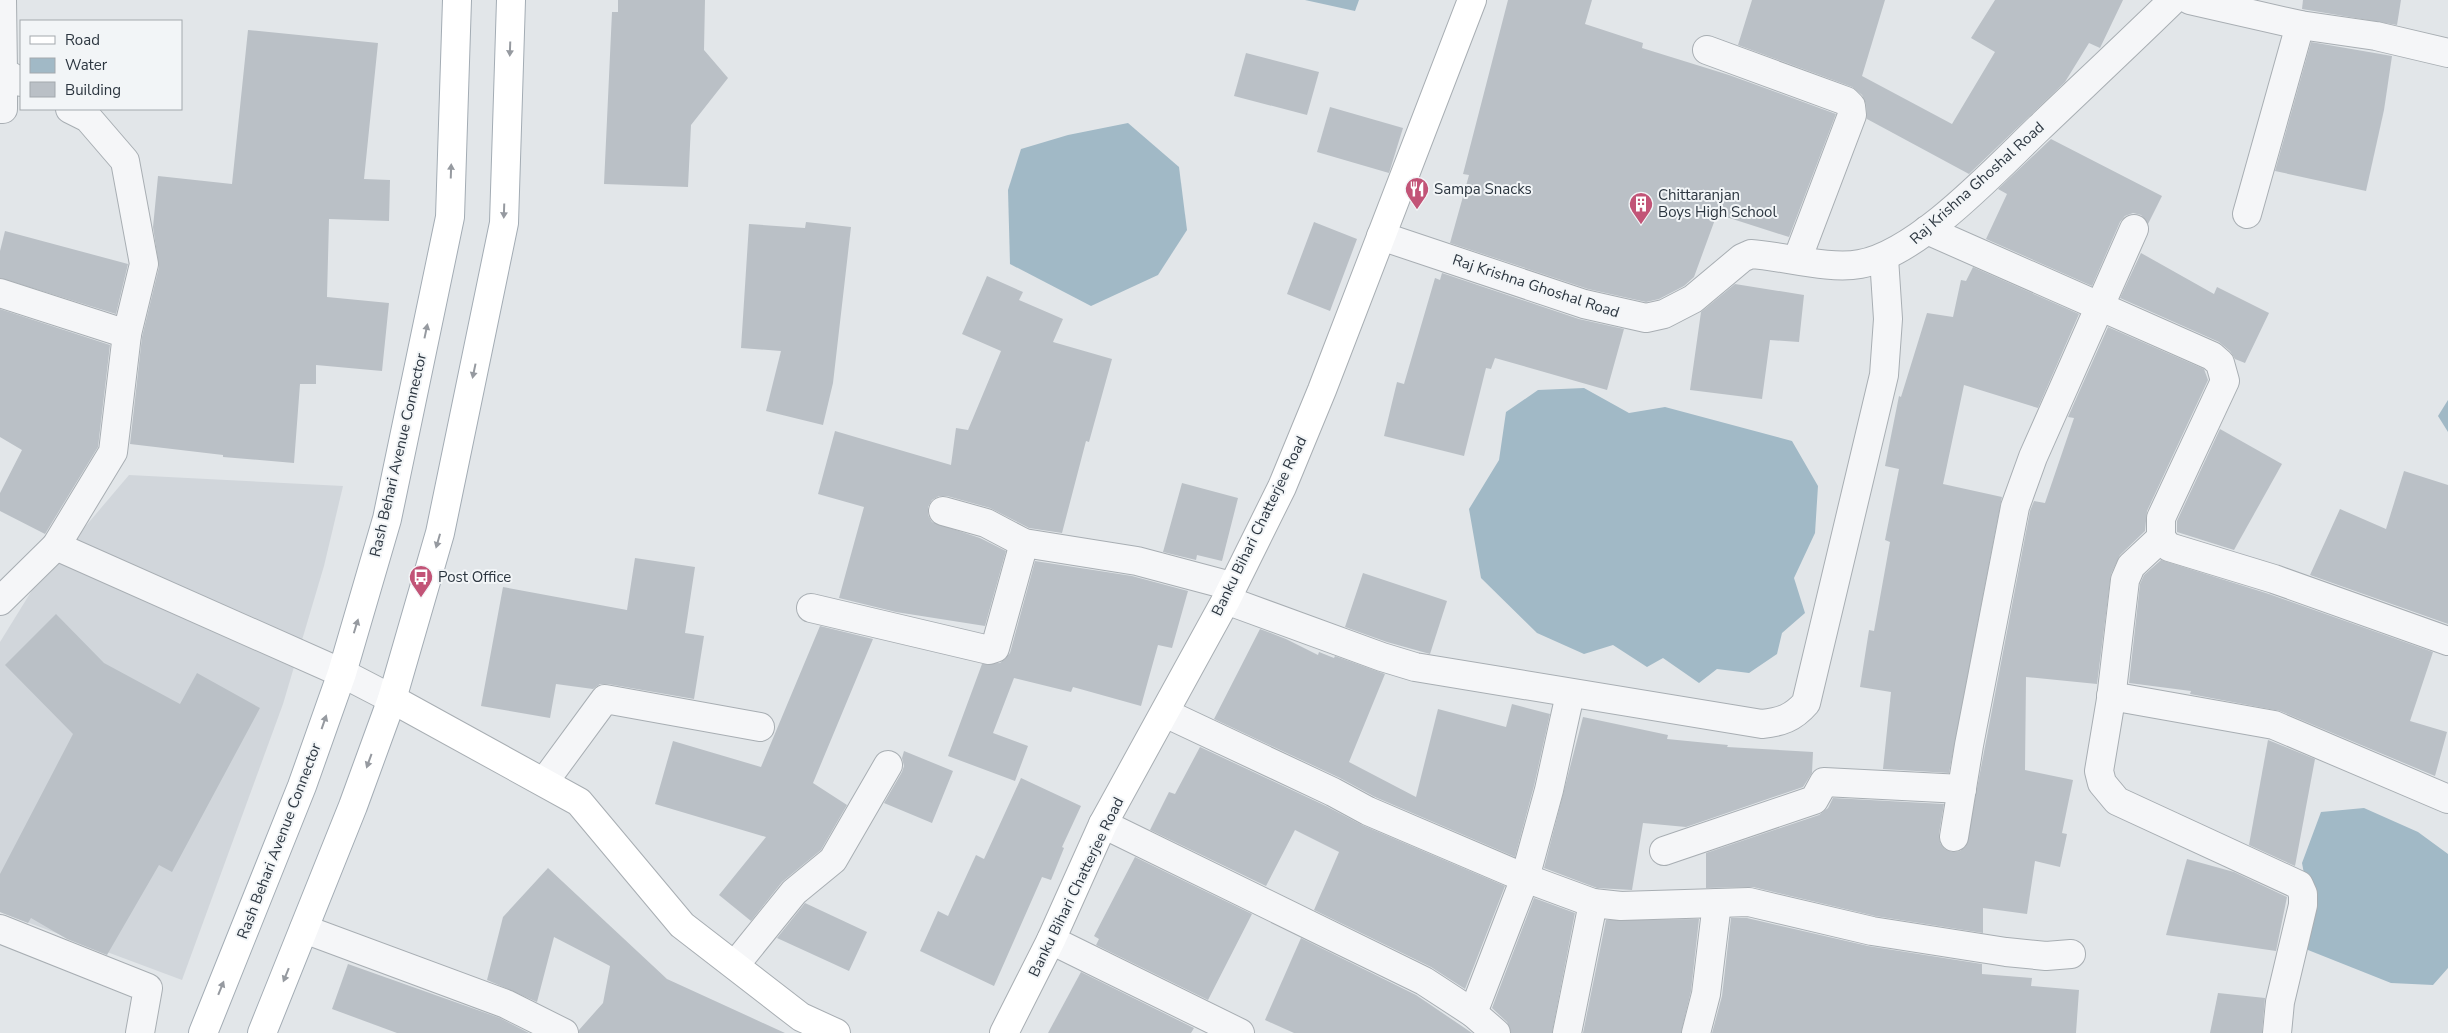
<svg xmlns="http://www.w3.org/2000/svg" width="2448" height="1033" font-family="'Nunito Sans',sans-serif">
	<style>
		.built { fill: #d1d6db }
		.water { fill: #a1b9c6 }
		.building { fill: #bac0c6 }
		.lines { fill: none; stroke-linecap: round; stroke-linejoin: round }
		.street-casing { stroke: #a8aeb3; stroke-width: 30 }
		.secondary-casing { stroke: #a8aeb3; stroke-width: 30 }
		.primary-casing { stroke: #a3acb4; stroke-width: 30 }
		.street { stroke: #f5f6f8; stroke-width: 28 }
		.secondary { stroke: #fff; stroke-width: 28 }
		.primary { stroke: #fff; stroke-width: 28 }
		.oneway { fill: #969aa0 }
		.labels { text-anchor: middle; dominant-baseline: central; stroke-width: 4; stroke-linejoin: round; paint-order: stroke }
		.street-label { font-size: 15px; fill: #2c3640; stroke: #f2f5f7 }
		.poi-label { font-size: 15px; fill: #2c3640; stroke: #f2f5f7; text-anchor: start }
	</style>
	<rect width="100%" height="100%" fill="#e2e6e9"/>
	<polygon class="built" points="129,475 343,486 324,566 283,704 182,980 0,912 0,642 34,587"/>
	<g class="water">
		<polygon points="1305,0 1359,0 1355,11"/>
		<polygon points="1128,123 1179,167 1187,230 1158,275 1091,306 1010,264 1008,190 1021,149 1068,135"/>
		<polygon points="1584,388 1629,413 1665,407 1792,441 1818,486 1815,533 1794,578 1805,613 1782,633 1777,654 1749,673 1717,669 1699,683 1663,658 1647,667 1613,645 1584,654 1537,633 1481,578 1469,509 1499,460 1506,412 1538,390"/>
		<polygon points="2448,400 2448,432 2438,416"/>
		<polygon points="2364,808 2418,832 2448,854 2448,968 2433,985 2391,983 2308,950 2307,890 2302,863 2321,812"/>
	</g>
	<g class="building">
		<polygon points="618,0 705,0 704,50 728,78 691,125 688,187 604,184 612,12 618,12"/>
		<polygon points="1508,0 1592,0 1585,24 1643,43 1642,48 1729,75 1836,114 1789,237 1717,214 1694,277 1684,286 1659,299 1646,302 1588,289 1450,243 1469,175 1463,174"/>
		<polygon points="1752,0 1885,0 1862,76 1952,124 1995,52 1971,38 1995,0 2123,0 2100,48 2089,43 2065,82 1969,174 1867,119 1866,104 1862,95 1852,87 1738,45"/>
		<polygon points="2303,0 2401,0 2397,25 2302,9"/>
		<polygon points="248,30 378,43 364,179 390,180 389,221 329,219 327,297 389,303 382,371 316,365 316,384 300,384 294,463 223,457 223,455 130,444 142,337 159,267 153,227 158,176 232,184"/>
		<polygon points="2311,42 2392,56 2384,110 2366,191 2275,171"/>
		<polygon points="1246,53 1319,72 1307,115 1234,96"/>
		<polygon points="1330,107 1403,128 1389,173 1317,152"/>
		<polygon points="2051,139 2162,196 2148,224 2141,215 2133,213 2125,216 2120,222 2092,286 1986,239 2007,194 1998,189"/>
		<polygon points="806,222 851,227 833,383 823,425 766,411 781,351 741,348 749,224 805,228"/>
		<polygon points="1314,222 1357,239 1330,311 1287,294"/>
		<polygon points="5,231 128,264 116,314 0,278 0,251"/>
		<polygon points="2141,253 2214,294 2217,287 2269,313 2245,363 2235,359 2230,351 2219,342 2120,298"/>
		<polygon points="1973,267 2079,314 2038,408 1964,385 1943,484 2002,497 1949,773 1883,769 1891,692 1860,687 1869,630 1874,631 1890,542 1885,540 1899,469 1885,466 1899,396 1901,397 1927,313 1953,317 1961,280 1966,281"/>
		<polygon points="1442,273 1579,319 1624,329 1607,390 1495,358 1491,369 1486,368 1464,456 1384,436 1397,382 1404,384 1435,278 1440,280"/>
		<polygon points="987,276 1023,292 1019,300 1063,319 1053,342 1112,359 1089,442 1086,441 1062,533 1029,528 990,508 947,496 939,496 932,500 928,507 928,515 932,522 980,538 1006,551 985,626 896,612 839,598 864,507 818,494 835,431 951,465 956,428 968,430 1001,351 962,334"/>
		<polygon points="1735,284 1804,295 1799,342 1770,340 1762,399 1690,390 1701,312"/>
		<polygon points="0,309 110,345 98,447 45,534 0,511 0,493 22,450 0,437"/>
		<polygon points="2108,327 2204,369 2208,380 2147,511 2145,531 2120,555 2111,574 2097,684 2026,677 2025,770 2073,780 2062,833 2067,834 2060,867 2035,861 2027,914 1983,908 1983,933 1875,916 1753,887 1706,888 1706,853 1819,815 1828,808 1833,798 1944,804 1939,834 1940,843 1945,849 1952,852 1960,851 1966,846 2030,511 2034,501 2045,503 2074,418 2068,417"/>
		<polygon points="2220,429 2282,464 2234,550 2177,532 2177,521"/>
		<polygon points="2404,471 2448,485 2448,624 2310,575 2340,509 2386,529"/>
		<polygon points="1182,483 1238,498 1222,561 1197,555 1196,560 1163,552"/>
		<polygon points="635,558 695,567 685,633 704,636 694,699 608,684 600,684 593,689 556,684 550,718 481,706 503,587 627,610"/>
		<polygon points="2161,560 2269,594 2433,652 2410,721 2447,732 2435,776 2280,711 2190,694 2191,691 2129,683 2140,584 2144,575"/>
		<polygon points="1035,561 1132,576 1188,591 1172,648 1158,645 1141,706 1073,687 1071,692 1014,678 993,733 1028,746 1015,781 948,756 982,664 1000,663 1010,653"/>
		<polygon points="1363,573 1447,601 1430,654 1387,642 1345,627"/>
		<polygon points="56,614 104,663 180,704 197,673 260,708 172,872 159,865 107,955 67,939 31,918 28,923 0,912 0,874 73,734 5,665"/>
		<polygon points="820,626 873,639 813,783 847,805 821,850 782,882 751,921 719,895 766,837 655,804 673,741 761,767"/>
		<polygon points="1260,629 1286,639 1318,655 1319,652 1334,658 1335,656 1385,674 1349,762 1416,797 1438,709 1506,727 1512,704 1550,714 1534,786 1515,857 1375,797 1340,778 1214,719"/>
		<polygon points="1583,717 1668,735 1667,739 1728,745 1727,747 1813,752 1812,773 1803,787 1686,827 1643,823 1632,890 1597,888 1544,868"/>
		<polygon points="2268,740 2315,759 2295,866 2249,845"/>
		<polygon points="1200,747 1326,806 1362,825 1505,886 1465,989 1431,967 1314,910 1339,852 1295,830 1266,886 1150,830 1169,792 1175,794"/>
		<polygon points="904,751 953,771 932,823 884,803 902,772 904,766 902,758"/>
		<polygon points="1021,778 1081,806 1062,847 1064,848 1051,880 1042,877 994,986 920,951 938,911 948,916 976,855 984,859"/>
		<polygon points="1135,857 1252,914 1208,1000 1096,945 1099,939 1094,936"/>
		<polygon points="2187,859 2234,872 2287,897 2276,951 2166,935"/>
		<polygon points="548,868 667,979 785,1033 579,1033 579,1030 603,1003 610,966 554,937 537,1002 487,980 503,917"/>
		<polygon points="1534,898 1575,913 1552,1033 1511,1033 1507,1022 1492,1008"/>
		<polygon points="805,903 867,932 849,971 777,938"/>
		<polygon points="1731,918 1747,918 1868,946 1982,964 1982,974 2032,978 2031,986 2079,990 2076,1033 1712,1033 1722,996"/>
		<polygon points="1699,919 1691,991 1681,1033 1583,1033 1606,920"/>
		<polygon points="1301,938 1416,995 1472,1033 1294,1033 1265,1020"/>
		<polygon points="348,964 500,1018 529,1033 397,1033 332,1009"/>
		<polygon points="1081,972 1194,1028 1191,1033 1048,1033"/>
		<polygon points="2218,993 2265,998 2262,1033 2210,1033"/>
	</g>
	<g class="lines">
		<g class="street-casing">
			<g id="street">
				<polyline points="2,0 3,72 21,82"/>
				<polyline points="2190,0 2300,25 2376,36 2448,53"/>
				<polyline points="1707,50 1846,101 1851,106 1852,115 1797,260"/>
				<polyline points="0,109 3,109 3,72"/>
				<polyline points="2247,214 2300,25"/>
				<polyline points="1927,230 2212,356 2220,363 2225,381 2161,518 2161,538 2169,547 2274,579 2448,641"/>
				<path d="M1381 236 1584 304 1646 318 1664 314 1693 299 1742 258 1751 254C1783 256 1829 270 1860 264 1919 253 1995 170 2039 128 2084 85 2129 43 2173 0"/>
				<polyline points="0,293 127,334"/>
				<polyline points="943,511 986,523 1024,543 1137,561 1231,586"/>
				<polyline points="2161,538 2131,566 2125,580 2111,699 2099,771 2102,783 2117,801 2299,885 2303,894 2303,905 2280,1002 2277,1033"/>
				<polyline points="56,546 342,673 392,699"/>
				<path d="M1226 600 1382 657 1415 667 1762 724C1781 722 1793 718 1806 703L1884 375 1888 319 1884 258"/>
				<polyline points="0,601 56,546 113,452 127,334 144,264 125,161 88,118 70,109"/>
				<polyline points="811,608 989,650 995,648 1024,543"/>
				<polyline points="2111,696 2274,725 2448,799"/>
				<polyline points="1165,713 1333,792 1368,811 1525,878 1593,903 1621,906 1749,902 1872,931 2006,952 2046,956 2071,954"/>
				<polyline points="544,782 605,699 760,727"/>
				<polyline points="1103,824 1424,981 1473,1013"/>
				<polyline points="1954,837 1969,745 2015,507 2033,457 2134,229"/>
				<polyline points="1664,851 1814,800 1824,782 1962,789"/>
				<polyline points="0,929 148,988 140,1033"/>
				<polyline points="304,929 506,1004 564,1033"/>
				<polyline points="1051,940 1240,1033"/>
				<polyline points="735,965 794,892 833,860 888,765"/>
				<polyline points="1496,1033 1473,1013 1525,878 1549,790 1570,694"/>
				<polyline points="1567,1033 1593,903"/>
				<polyline points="1696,1033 1706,994 1717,903"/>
			</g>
		</g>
		<g class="secondary-casing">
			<g id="secondary">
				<polyline points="392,699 579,802 682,925 801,1017 836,1033"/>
				<polyline points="1004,1033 1051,940 1103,824 1226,600 1282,487 1322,390 1472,0"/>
			</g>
		</g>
		<g class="primary-casing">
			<g id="primary">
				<polyline points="203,1033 302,786 342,673 387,519 450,217 457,0"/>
				<polyline points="262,1033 353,806 392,699 440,533 504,223 511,0"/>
			</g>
		</g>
		<use href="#street" class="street"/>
		<use href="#secondary" class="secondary"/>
		<use href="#primary" class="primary"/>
	</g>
	<defs><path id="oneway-solid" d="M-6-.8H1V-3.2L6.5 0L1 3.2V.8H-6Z" transform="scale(1.25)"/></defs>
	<g class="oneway">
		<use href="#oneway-solid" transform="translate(510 49) rotate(92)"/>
		<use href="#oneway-solid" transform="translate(451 171) rotate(-88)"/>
		<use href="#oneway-solid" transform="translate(504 211) rotate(92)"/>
		<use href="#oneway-solid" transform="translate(426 331) rotate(-78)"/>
		<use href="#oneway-solid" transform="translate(474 371) rotate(102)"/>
		<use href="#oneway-solid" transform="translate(438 541) rotate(106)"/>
		<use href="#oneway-solid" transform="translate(356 626) rotate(-73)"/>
		<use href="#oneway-solid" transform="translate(324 722) rotate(-71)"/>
		<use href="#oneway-solid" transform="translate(369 761) rotate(110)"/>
		<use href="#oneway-solid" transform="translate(286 975) rotate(112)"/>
		<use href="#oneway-solid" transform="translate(221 988) rotate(-68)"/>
	</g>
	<defs>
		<g id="restaurant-pin" transform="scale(1.25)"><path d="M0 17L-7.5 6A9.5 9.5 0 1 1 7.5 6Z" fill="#c25477" stroke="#f2f5f7"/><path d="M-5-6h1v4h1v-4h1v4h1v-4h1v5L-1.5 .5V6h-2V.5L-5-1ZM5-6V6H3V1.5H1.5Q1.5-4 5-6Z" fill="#fff"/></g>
		<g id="building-pin" transform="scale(1.25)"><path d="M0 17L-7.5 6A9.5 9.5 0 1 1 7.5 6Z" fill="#c25477" stroke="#f2f5f7"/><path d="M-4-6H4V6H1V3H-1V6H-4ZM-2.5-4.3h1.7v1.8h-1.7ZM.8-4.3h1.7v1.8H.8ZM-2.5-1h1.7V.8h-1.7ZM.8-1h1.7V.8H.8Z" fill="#fff"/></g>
		<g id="bus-pin" transform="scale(1.25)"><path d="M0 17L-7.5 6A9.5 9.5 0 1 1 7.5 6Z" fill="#c25477" stroke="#f2f5f7"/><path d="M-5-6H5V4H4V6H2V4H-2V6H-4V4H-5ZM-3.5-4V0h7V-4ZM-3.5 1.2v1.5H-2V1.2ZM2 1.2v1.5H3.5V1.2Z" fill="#fff"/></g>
	</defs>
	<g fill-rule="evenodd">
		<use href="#restaurant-pin" x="1417" y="189"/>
		<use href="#building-pin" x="1641" y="204"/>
		<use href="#bus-pin" x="421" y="577"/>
	</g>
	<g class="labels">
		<g class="street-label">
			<text transform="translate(1977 183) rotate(-42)">Raj Krishna Ghoshal Road</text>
			<text transform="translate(1536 286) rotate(18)">Raj Krishna Ghoshal Road</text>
			<text transform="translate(398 455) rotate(-77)">Rash Behari Avenue Connector</text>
			<text transform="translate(1259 526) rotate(-64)">Banku Bihari Chatterjee Road</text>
			<text transform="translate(279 841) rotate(-69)">Rash Behari Avenue Connector</text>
			<text transform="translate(1076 887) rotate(-64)">Banku Bihari Chatterjee Road</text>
		</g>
		<g class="poi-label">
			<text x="1434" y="189">Sampa Snacks</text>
			<text x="1658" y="195">Chittaranjan<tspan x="1658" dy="17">Boys High School</tspan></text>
			<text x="438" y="577">Post Office</text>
		</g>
	</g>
	<rect x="20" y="20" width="162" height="90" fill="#f2f5f7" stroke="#a3a9ae"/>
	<rect x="30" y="36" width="25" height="8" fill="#ffffff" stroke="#a3a9ae"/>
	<text x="65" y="45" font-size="15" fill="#2c3640">Road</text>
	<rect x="30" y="58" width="25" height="15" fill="#a1b9c6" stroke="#a3a9ae"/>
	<text x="65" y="70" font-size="15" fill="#2c3640">Water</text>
	<rect x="30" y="82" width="25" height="15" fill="#bac0c6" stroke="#a3a9ae"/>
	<text x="65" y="95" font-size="15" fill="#2c3640">Building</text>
</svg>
